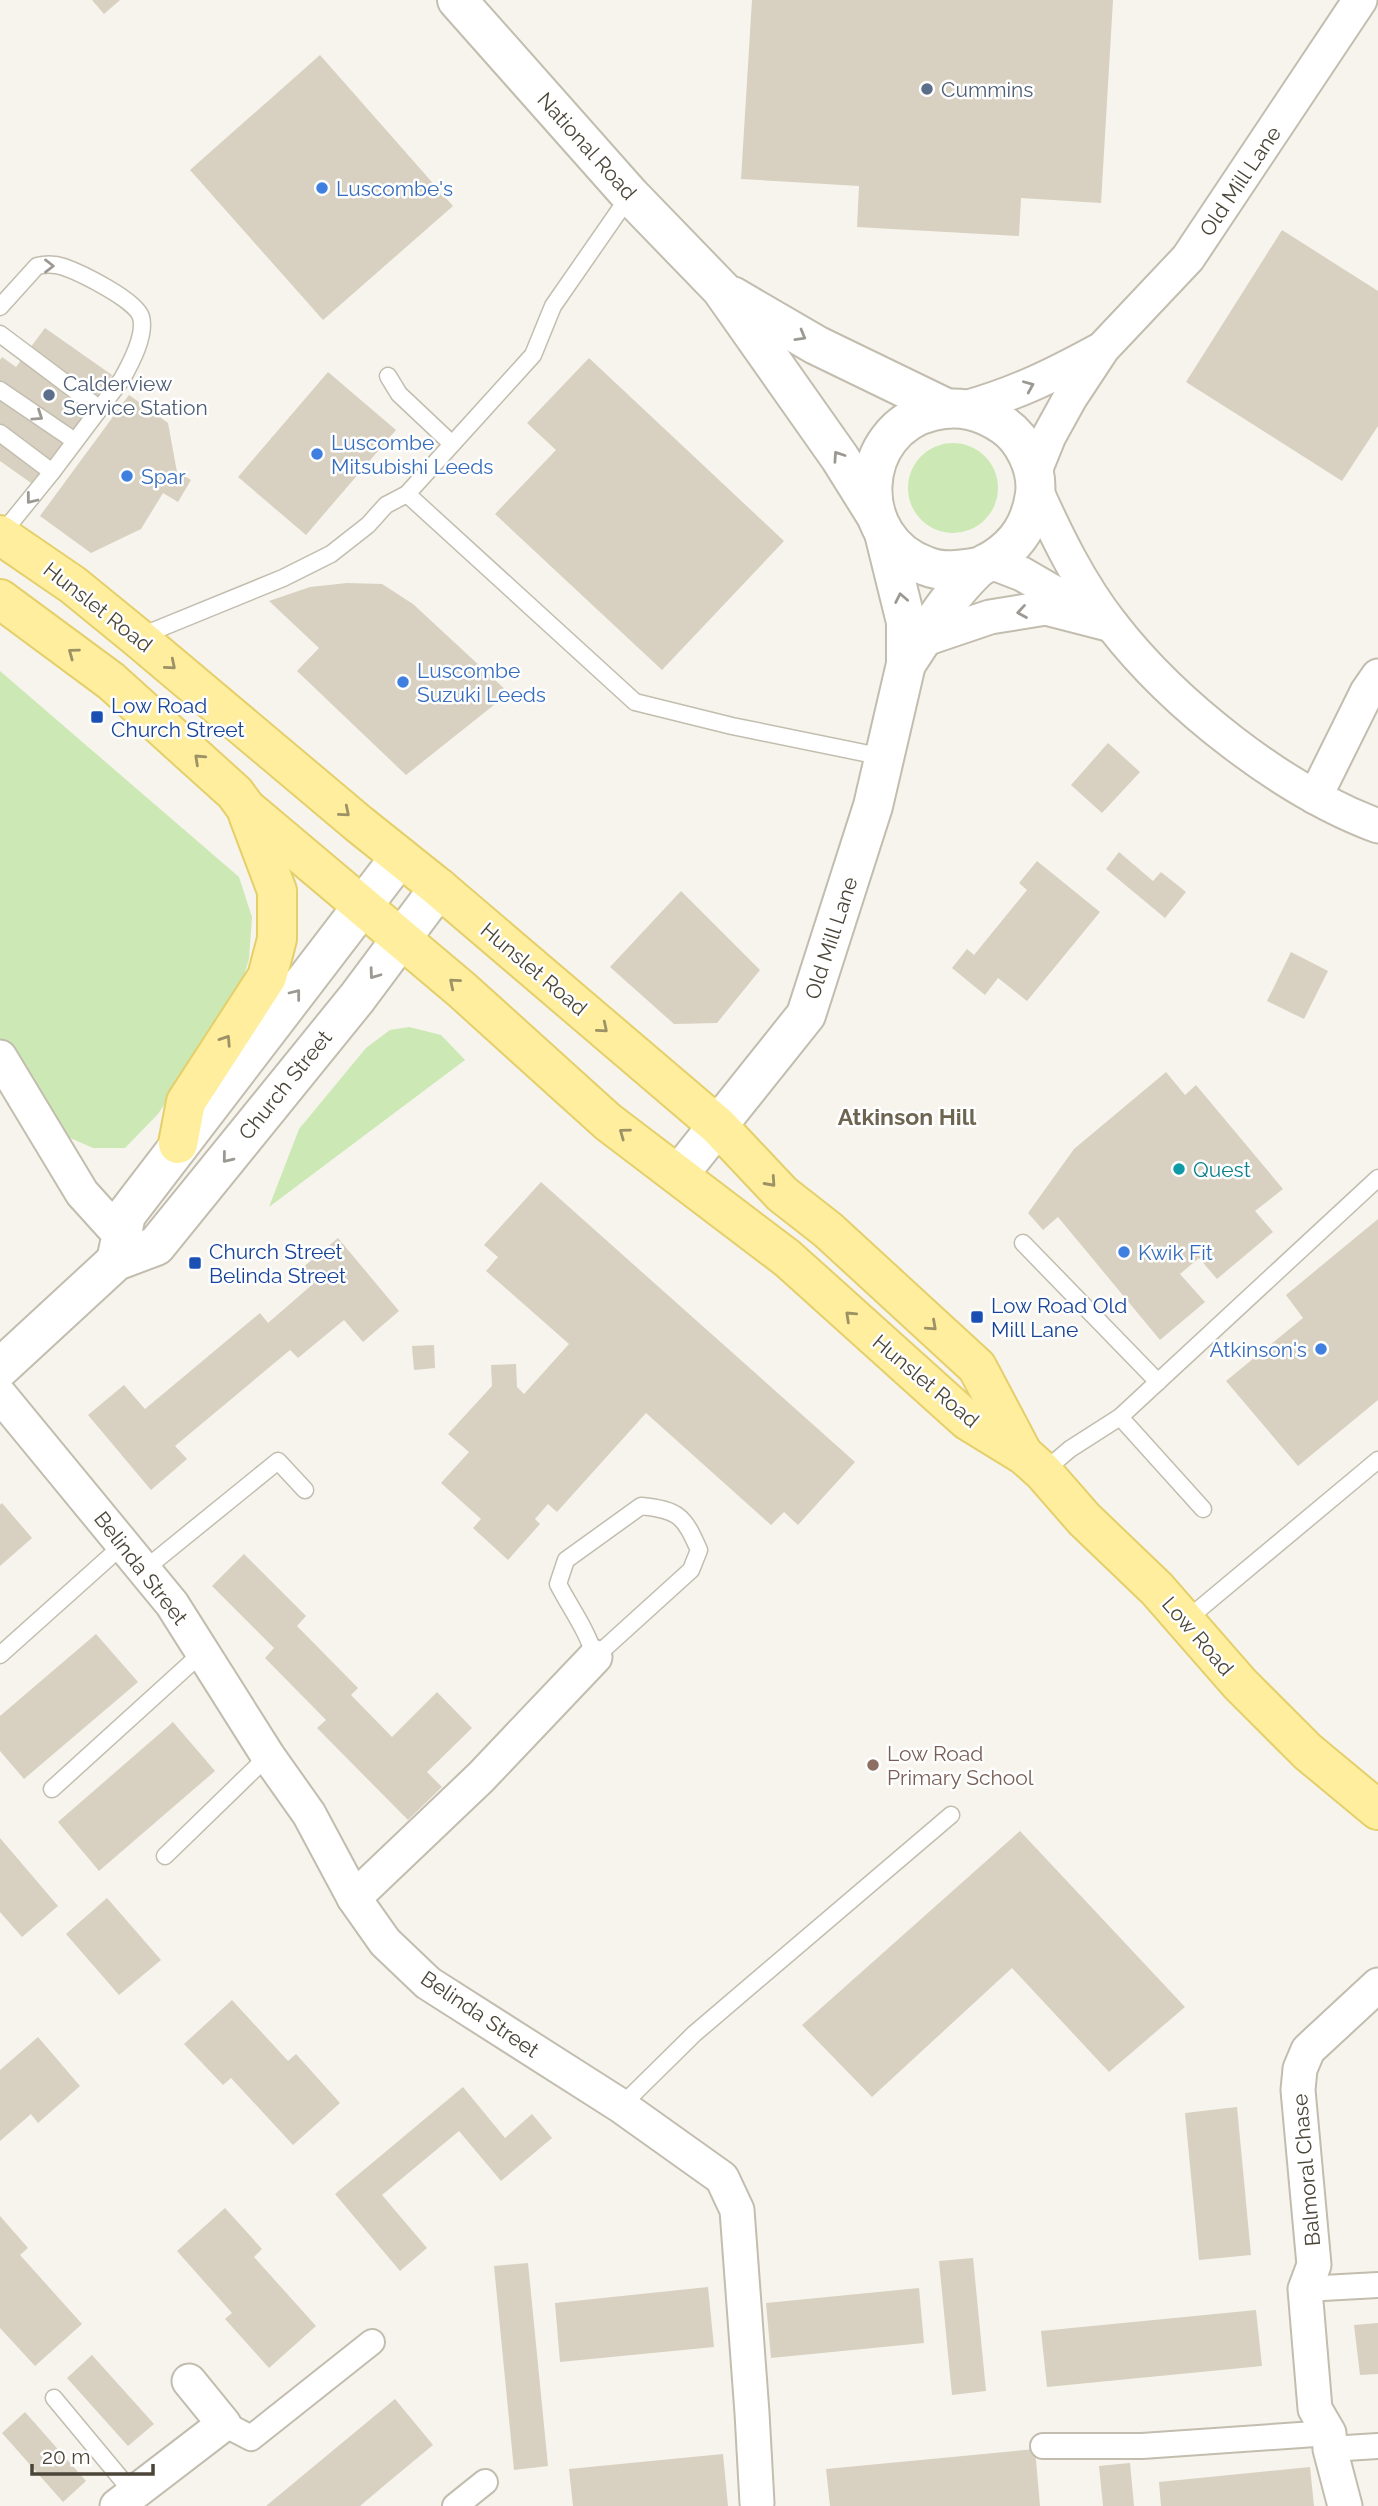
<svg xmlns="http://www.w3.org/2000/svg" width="1378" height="2506" font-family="Raleway,sans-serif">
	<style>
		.green { fill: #cce9b5 }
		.building { fill: #d8d1c1 }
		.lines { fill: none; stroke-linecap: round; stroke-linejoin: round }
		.service-casing { stroke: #c2bdae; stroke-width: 19 }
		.pedestrian-casing { stroke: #c2bdae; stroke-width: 28 }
		.minor-casing { stroke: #c2bdae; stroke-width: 37 }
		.tertiary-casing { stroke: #c2bdae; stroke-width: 42 }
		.primary-casing { stroke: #e5cf6b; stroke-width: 42 }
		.service { stroke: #fff; stroke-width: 16 }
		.pedestrian { stroke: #fff; stroke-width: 24 }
		.minor { stroke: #fff; stroke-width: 33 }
		.tertiary { stroke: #fff; stroke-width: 38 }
		.primary { stroke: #feee9d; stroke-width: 38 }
		.oneway { stroke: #9c9992 }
		.oneway2 { stroke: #9c9266 }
		.service-dot { fill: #5c6f8a; stroke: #fff; stroke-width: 2.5 }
		.shop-dot { fill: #3f7fe0; stroke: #fff; stroke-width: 2.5 }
		.transit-dot { fill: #1a4fb4; stroke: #fff; stroke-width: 2.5 }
		.culture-dot { fill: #0f9aa8; stroke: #fff; stroke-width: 2.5 }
		.education-dot { fill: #8d6e63; stroke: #fff; stroke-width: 2.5 }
		.labels { text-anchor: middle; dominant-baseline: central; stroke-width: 5; stroke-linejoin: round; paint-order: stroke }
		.service-label { font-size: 21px; fill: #4e5e75; stroke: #fff; text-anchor: start }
		.street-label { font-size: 21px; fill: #4b4639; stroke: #fff }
		.shop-label { font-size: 21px; fill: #366cbe; stroke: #fff; text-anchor: start }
		.transit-label { font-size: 21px; fill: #164399; stroke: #fff; text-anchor: start }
		.culture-label { font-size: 21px; fill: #0d838f; stroke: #fff; text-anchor: start }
		.education-label { font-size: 21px; fill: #785e54; stroke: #fff; text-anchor: start }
		.neighbourhood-label { font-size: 23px; font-weight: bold; fill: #6e6550; stroke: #fff }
	</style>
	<rect width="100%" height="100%" fill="#f6f4ec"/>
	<g class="green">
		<circle cx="953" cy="488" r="45"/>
		<polygon points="0,671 239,877 252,917 249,959 239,991 158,1114 125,1148 93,1148 50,1129 0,1042"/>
		<polygon points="409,1027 441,1035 465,1060 269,1207 299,1129 366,1048 390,1030"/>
	</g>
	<g class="building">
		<polygon points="92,0 120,0 104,14"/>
		<polygon points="752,0 1113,0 1101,203 1021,198 1019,236 857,227 859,186 741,179"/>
		<polygon points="320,55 453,206 323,320 190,170"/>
		<polygon points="1282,230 1378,291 1378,426 1342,481 1186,382"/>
		<polygon points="45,328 112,375 34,485 0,461 0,360 2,357 16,367"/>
		<polygon points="589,358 784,541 662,670 495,514 556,450 527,423"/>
		<polygon points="328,372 396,430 306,535 238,477"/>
		<polygon points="129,395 168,423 177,472 191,480 178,502 163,493 141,529 91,553 40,516"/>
		<polygon points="347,583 382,584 413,604 509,693 406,775 297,671 319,648 269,601 310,587"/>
		<polygon points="1108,743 1140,772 1102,813 1071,785"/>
		<polygon points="1119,852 1153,881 1161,872 1186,892 1165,918 1106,869"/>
		<polygon points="1037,861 1100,912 1027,1001 998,978 985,995 952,968 967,949 974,955 1027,890 1019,883"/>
		<polygon points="681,891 760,970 717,1023 674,1024 610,967"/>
		<polygon points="1291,952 1328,971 1304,1019 1267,1001"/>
		<polygon points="1166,1072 1185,1095 1196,1085 1283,1189 1255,1211 1273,1232 1217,1279 1199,1258 1180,1274 1205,1302 1160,1340 1058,1217 1043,1230 1028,1213 1074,1149"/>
		<polygon points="541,1182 855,1462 798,1525 784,1512 771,1525 646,1413 557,1512 548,1504 535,1519 540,1524 508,1560 473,1528 481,1519 441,1483 469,1452 448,1434 492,1386 491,1365 516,1364 517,1387 524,1394 569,1344 486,1271 498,1257 484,1245"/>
		<polygon points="1378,1219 1378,1400 1298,1466 1226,1381 1303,1318 1286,1295"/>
		<polygon points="338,1238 399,1311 363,1342 344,1320 298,1358 290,1350 175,1446 187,1459 151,1490 88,1415 124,1385 145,1409 260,1313 268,1323 314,1283 301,1269"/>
		<polygon points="434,1345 435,1368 414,1370 412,1346"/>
		<polygon points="2,1503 32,1538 0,1566 0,1505"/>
		<polygon points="244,1554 306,1616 297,1626 358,1688 351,1695 392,1737 437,1692 472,1728 427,1772 442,1787 408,1820 317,1728 326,1720 265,1658 274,1648 212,1586"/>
		<polygon points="96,1634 138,1682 24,1779 0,1751 0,1716"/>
		<polygon points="173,1722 215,1771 99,1871 58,1822"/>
		<polygon points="1020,1831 1185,2007 1109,2072 1012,1968 872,2097 802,2025"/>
		<polygon points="0,1838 58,1906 22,1937 0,1912"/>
		<polygon points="107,1898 161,1960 119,1995 66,1934"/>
		<polygon points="232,2000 288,2061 296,2054 340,2103 293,2145 231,2078 223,2085 184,2044"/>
		<polygon points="38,2037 80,2086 38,2123 31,2114 0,2141 0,2070"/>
		<polygon points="463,2087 505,2138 532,2114 552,2138 501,2181 459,2131 382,2195 427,2248 400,2271 335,2194"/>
		<polygon points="1237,2107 1251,2255 1199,2260 1185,2113"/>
		<polygon points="225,2208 262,2249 254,2257 316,2326 269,2368 225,2319 232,2313 177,2251"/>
		<polygon points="0,2216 28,2248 20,2255 82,2324 35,2366 0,2328"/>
		<polygon points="973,2258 986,2391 952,2395 939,2261"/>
		<polygon points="528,2263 548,2466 514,2470 494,2266"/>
		<polygon points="708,2287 714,2347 560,2362 555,2303"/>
		<polygon points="919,2288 924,2343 771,2358 766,2303"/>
		<polygon points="1256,2310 1262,2366 1047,2387 1041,2331"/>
		<polygon points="1378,2323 1378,2374 1360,2375 1354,2325"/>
		<polygon points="92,2355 154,2424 128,2446 67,2378"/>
		<polygon points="395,2399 433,2445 386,2484 360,2506 266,2506"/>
		<polygon points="25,2412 86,2481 63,2502 2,2433"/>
		<polygon points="1035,2449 1040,2506 830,2506 826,2469"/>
		<polygon points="723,2454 728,2506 573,2506 569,2469"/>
		<polygon points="1130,2463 1134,2506 1103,2506 1099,2466"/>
		<polygon points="1310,2467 1314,2506 1161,2506 1159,2482"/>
	</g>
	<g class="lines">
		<g class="service-casing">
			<g id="service">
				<path d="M0 307 37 266C46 264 55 264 64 267 81 273 136 300 141 317 146 335 131 363 122 379L52 472 0 536"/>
				<polyline points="0,334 100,409"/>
				<polyline points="388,376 399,394 452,444"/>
				<polyline points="0,390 75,441"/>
				<polyline points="0,433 52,472"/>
				<polyline points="407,494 533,355 553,306 630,195"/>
				<polyline points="141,636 283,578 331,554 368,525 386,505 407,494 635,702 732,726 884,757"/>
				<polyline points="1023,1243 1158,1382"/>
				<polyline points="1120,1417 1203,1509"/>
				<polyline points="1043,1472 1070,1449 1120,1417 1378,1178"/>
				<path d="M641 1506C679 1510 684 1516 699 1550L691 1570 595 1657C587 1630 571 1609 558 1584L566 1560Z"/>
				<polyline points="145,1569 278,1461 305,1490"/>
				<polyline points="1185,1621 1378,1460"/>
				<polyline points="0,1655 124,1544"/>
				<polyline points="52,1789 203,1652"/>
				<polyline points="165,1856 268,1756"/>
				<polyline points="621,2106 694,2034 951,1815"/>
				<polyline points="54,2398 133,2493"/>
			</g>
		</g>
		<g class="pedestrian-casing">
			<g id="pedestrian">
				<polyline points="1305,2289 1378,2285"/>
				<polyline points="224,2424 251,2438 372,2342"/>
				<polyline points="1043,2446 1142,2446 1329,2433"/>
				<polyline points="1330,2449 1378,2446"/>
				<polyline points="455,2506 485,2482"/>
			</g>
		</g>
		<g class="minor-casing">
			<g id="minor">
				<path d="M965 408C1015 394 1052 376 1098 351"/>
				<polyline points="1034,473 1049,436 1070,398 1103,348 1188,258 1360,0"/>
				<path d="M1036 490C1057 537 1080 584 1112 625 1174 705 1283 791 1378 826"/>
				<polyline points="991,562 1022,574 1079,607"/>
				<polyline points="922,640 990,617 1046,608 1112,625"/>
				<polyline points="1315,797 1367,692 1378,676"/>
				<polyline points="0,1057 82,1193 120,1235 138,1250"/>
				<polyline points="0,1395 172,1604 268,1756 309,1814 354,1898 385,1942 428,1983 621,2106 722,2178 737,2210 752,2413 757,2503"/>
				<polyline points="354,1898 481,1777 595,1657"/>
				<polyline points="117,2506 224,2424 189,2381"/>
				<polyline points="1345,2506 1330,2449 1329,2433 1315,2409 1305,2289 1314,2265 1298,2090 1300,2069 1308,2050 1378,1985"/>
			</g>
		</g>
		<g class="tertiary-casing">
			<g id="tertiary">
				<polyline points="457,0 630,195 721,289 840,458 875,514"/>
				<polyline points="732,296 816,345 946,408"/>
				<path d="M906 664C928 631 948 597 976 570 981 565 988 563 994 559 1018 544 1031 523 1035 494 1038 469 1024 439 1003 425 981 410 959 405 933 411 856 429 851 540 926 566 943 573 960 570 978 567"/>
				<polyline points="679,1174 806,1015 873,806 906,664 906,622 884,533"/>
				<polyline points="116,1261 126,1215 400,857"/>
				<polyline points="0,1368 116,1261 156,1246 357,998 439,888"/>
			</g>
		</g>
		<g class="primary-casing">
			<g id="primary">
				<polyline points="0,535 73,585 138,638 359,824 439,888 718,1126 782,1194 828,1230 977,1367 1023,1454"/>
				<polyline points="0,599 111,681 235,793 246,808 462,990 608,1122 787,1258 967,1420 1024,1455 1043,1472 1084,1519 1157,1589 1240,1684 1308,1752 1378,1810"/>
				<polyline points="178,1144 186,1102 267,977 277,939 277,891 248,814"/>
			</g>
		</g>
		<use href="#service" class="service"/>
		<use href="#pedestrian" class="pedestrian"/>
		<use href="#minor" class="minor"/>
		<use href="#tertiary" class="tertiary"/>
		<use href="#primary" class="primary"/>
	</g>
	<defs><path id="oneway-chevron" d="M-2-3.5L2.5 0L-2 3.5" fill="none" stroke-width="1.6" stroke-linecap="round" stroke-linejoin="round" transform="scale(1.75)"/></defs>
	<g class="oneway">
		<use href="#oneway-chevron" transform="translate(49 266)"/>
		<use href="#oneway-chevron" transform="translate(801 336) rotate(30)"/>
		<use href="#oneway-chevron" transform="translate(1029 386) rotate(-23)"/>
		<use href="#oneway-chevron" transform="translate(38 416) rotate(34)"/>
		<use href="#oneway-chevron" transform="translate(838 456) rotate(-124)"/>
		<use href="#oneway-chevron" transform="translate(31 499) rotate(128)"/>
		<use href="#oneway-chevron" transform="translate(901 598) rotate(-101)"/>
		<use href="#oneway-chevron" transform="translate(1022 612) rotate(171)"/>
		<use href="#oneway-chevron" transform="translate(374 974) rotate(126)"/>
		<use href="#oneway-chevron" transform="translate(296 994) rotate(-52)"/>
		<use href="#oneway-chevron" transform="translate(227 1158) rotate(129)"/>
	</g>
	<g class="oneway2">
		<use href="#oneway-chevron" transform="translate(73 653) rotate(-144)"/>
		<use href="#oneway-chevron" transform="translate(171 665) rotate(40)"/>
		<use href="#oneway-chevron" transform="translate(199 759) rotate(-137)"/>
		<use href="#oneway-chevron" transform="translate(345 812) rotate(40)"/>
		<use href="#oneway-chevron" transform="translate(454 983) rotate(-140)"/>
		<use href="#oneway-chevron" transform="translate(603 1028) rotate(40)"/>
		<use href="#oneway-chevron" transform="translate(226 1040) rotate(-57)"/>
		<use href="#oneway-chevron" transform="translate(624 1133) rotate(-144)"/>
		<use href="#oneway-chevron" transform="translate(771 1182) rotate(48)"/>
		<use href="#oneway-chevron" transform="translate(850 1316) rotate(-137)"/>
		<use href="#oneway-chevron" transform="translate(932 1326) rotate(42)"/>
	</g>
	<g class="service-dot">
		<circle cx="927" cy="89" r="7"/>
		<circle cx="49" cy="395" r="7"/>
	</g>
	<g class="shop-dot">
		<circle cx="322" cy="188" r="7"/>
		<circle cx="317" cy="454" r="7"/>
		<circle cx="127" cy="476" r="7"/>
		<circle cx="403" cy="682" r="7"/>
		<circle cx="1124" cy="1252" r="7"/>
		<circle cx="1321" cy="1349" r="7"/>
	</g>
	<g class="transit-dot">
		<rect x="90" y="710" width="14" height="14" rx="3.5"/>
		<rect x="188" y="1256" width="14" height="14" rx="3.5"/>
		<rect x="970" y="1310" width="14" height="14" rx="3.5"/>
	</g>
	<circle class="culture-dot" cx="1179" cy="1169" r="7"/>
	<circle class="education-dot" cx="873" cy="1765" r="7"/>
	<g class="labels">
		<g class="service-label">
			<text x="941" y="89">Cummins</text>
			<text x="63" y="383">Calderview<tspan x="63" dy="24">Service Station</tspan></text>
		</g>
		<g class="street-label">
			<text transform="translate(587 146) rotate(48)">National Road</text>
			<text transform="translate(1240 181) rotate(-56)">Old Mill Lane</text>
			<text transform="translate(98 607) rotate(38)">Hunslet Road</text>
			<text transform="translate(831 938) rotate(-72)">Old Mill Lane</text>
			<text transform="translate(534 969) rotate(40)">Hunslet Road</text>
			<text transform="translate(285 1085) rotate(-51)">Church Street</text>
			<text transform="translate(926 1381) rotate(40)">Hunslet Road</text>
			<text transform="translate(141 1568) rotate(52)">Belinda Street</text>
			<text transform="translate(1198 1636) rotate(49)">Low Road</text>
			<text transform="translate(480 2014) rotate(34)">Belinda Street</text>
			<text transform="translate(1306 2170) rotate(-95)">Balmoral Chase</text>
		</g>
		<g class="shop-label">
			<text x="336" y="188">Luscombe's</text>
			<text x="331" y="442">Luscombe<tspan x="331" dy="24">Mitsubishi Leeds</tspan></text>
			<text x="141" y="476">Spar</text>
			<text x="417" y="670">Luscombe<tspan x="417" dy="24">Suzuki Leeds</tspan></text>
			<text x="1138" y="1252">Kwik Fit</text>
			<text x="1307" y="1349" text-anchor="end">Atkinson's</text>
		</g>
		<g class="transit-label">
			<text x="111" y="705">Low Road<tspan x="111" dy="24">Church Street</tspan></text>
			<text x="209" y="1251">Church Street<tspan x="209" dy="24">Belinda Street</tspan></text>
			<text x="991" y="1305">Low Road Old<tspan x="991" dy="24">Mill Lane</tspan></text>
		</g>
		<g class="culture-label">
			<text x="1193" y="1169">Quest</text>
		</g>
		<g class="education-label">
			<text x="887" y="1753">Low Road<tspan x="887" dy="24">Primary School</tspan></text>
		</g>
		<g class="neighbourhood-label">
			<text x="907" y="1116">Atkinson Hill</text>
		</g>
	</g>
	<path d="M32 2464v10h121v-10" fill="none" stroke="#4b4639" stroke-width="3.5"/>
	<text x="42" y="2464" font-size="21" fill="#4b4639" stroke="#ffffff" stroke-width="5" paint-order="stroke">20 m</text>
</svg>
